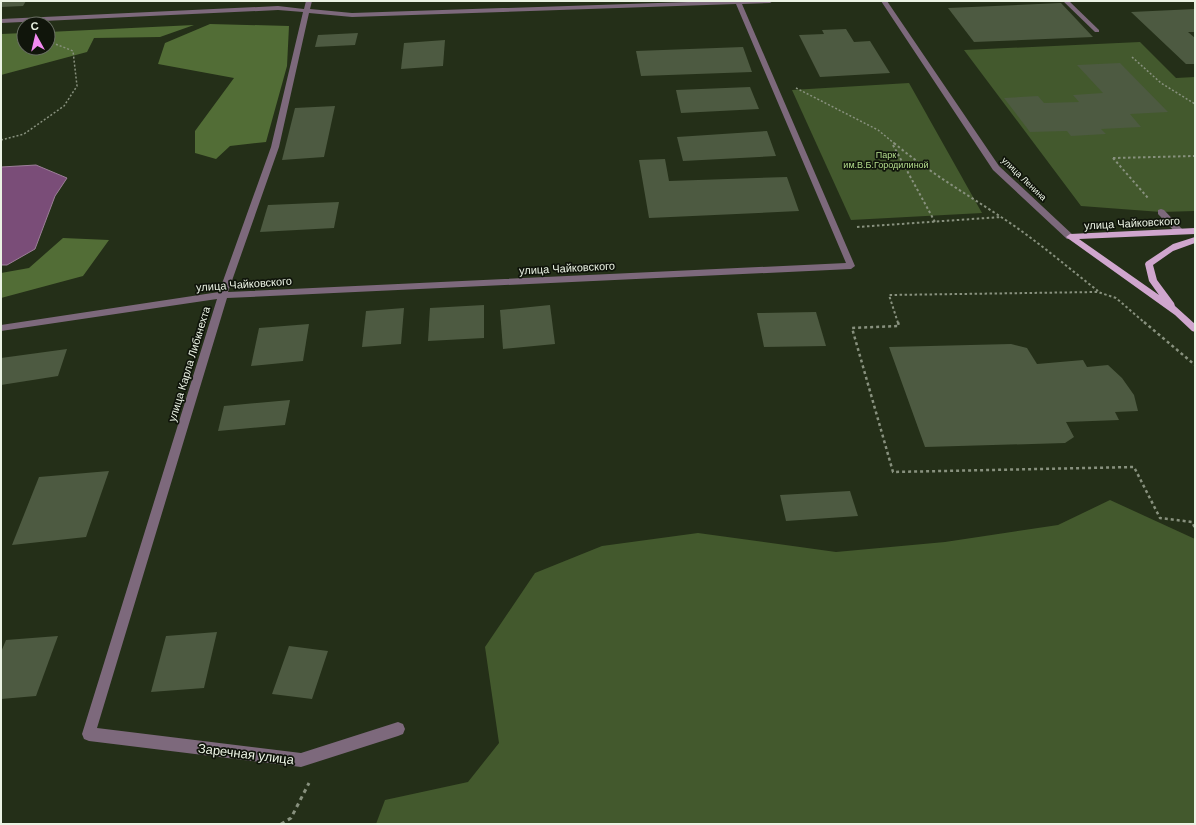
<svg xmlns="http://www.w3.org/2000/svg" width="1196" height="825" font-family="Helvetica,sans-serif">
	<style>
		.green { fill: #43592d }
		.forest { fill: #526d36 }
		.water { fill: #7a4d78; stroke: #9c7f98 }
		.building { fill: #4d5a41 }
		.lines { fill: none; stroke-linecap: round; stroke-linejoin: round }
		.path-far3 { stroke: #88917e; stroke-width: 1.5; stroke-dasharray: 2 2; stroke-linecap: butt }
		.path-far2 { stroke: #88917e; stroke-width: 2; stroke-dasharray: 2.5 2.5; stroke-linecap: butt }
		.path-far1 { stroke: #88917e; stroke-width: 2.5; stroke-dasharray: 3 3; stroke-linecap: butt }
		.path { stroke: #88917e; stroke-width: 3; stroke-dasharray: 4 4; stroke-linecap: butt }
		.minor { fill: #7d697c; fill-rule: evenodd }
		.major { fill: #d0a6ce; fill-rule: evenodd }
		.labels { text-anchor: middle; dominant-baseline: central; stroke-width: 3.5; stroke-linejoin: round; paint-order: stroke }
		.far-park-label { font-size: 9px; fill: #b5df8d; stroke: #10150b }
		.far-street-label { font-size: 9px; fill: #ebf3e4; stroke: #10150b }
		.street-label { font-size: 11px; fill: #ebf3e4; stroke: #10150b }
		.near-street-label { font-size: 13px; fill: #ebf3e4; stroke: #10150b }
	</style>
	<rect width="100%" height="100%" fill="#242f18"/>
	<g class="green">
		<polygon points="1140,42 1176,78 1195,77 1195,211 1161,212 1081,206 964,50"/>
		<polygon points="909,83 982,213 851,220 792,90"/>
		<polygon points="1110,500 1195,539 1195,824 376,824 385,800 468,782 499,743 485,647 535,573 602,546 698,533 836,552 945,542 1058,525"/>
	</g>
	<g class="forest">
		<polygon points="210,24 289,26 287,66 266,142 230,146 216,159 195,153 195,131 234,78 158,64 165,43"/>
		<polygon points="194,25 160,37 94,38 87,52 1,75 1,34 24,33 24,48 48,48 48,32"/>
		<polygon points="63,238 109,240 83,276 1,298 1,273 29,268"/>
	</g>
	<polygon class="water" points="36,165 67,178 55,196 35,249 7,265 1,265 1,167"/>
	<g class="building">
		<polygon points="1,1 26,1 23,6 1,7"/>
		<polygon points="1061,3 1093,37 974,42 948,8"/>
		<polygon points="1195,9 1195,32 1188,32 1195,38 1195,64 1186,64 1131,12"/>
		<polygon points="846,29 854,42 870,41 890,73 820,77 799,35 824,34 822,30"/>
		<polygon points="358,33 355,45 315,47 318,35"/>
		<polygon points="445,40 443,66 401,69 404,43"/>
		<polygon points="743,47 752,72 641,76 636,51"/>
		<polygon points="1120,63 1168,112 1130,114 1141,127 1101,129 1106,134 1071,136 1067,131 1030,132 1004,98 1038,96 1044,103 1079,102 1073,95 1103,93 1077,65"/>
		<polygon points="750,87 759,109 681,113 676,90"/>
		<polygon points="335,106 324,157 282,160 295,108"/>
		<polygon points="767,131 776,156 683,161 677,137"/>
		<polygon points="665,159 669,181 787,177 799,211 649,218 639,160"/>
		<polygon points="339,202 334,228 260,232 268,205"/>
		<polygon points="484,305 484,338 428,341 430,308"/>
		<polygon points="550,305 555,344 503,349 500,310"/>
		<polygon points="404,308 401,344 362,347 366,311"/>
		<polygon points="816,312 826,346 764,347 757,313"/>
		<polygon points="309,324 303,361 251,366 259,328"/>
		<polygon points="1011,344 1027,348 1037,364 1083,360 1087,367 1108,365 1122,378 1134,395 1138,411 1115,412 1119,420 1066,422 1074,437 1065,443 925,447 889,347"/>
		<polygon points="67,349 58,376 1,385 1,358"/>
		<polygon points="290,400 285,425 218,431 224,406"/>
		<polygon points="109,471 86,537 12,545 39,477"/>
		<polygon points="850,491 858,516 786,521 780,495"/>
		<polygon points="217,632 204,688 151,692 166,636"/>
		<polygon points="58,636 36,696 1,699 1,652 6,640"/>
		<polygon points="289,646 328,651 312,699 272,694"/>
	</g>
	<g class="lines">
		<g class="path-far3">
			<polyline points="1132,57 1161,83 1195,104"/>
			<polyline points="796,88 878,130 895,144"/>
			<polyline points="1,140 24,134 64,106 77,86 73,51 48,41"/>
		</g>
		<g class="path-far2">
			<path d="M894 143C927 171 965 193 1001 217 1035 239 1066 266 1098 291"/>
			<polyline points="893,145 935,222"/>
			<polyline points="1113,158 1195,156"/>
			<polyline points="1113,158 1148,198"/>
			<polyline points="857,227 1001,217"/>
			<polyline points="898,323 889,295 1098,292 1116,298 1145,323"/>
		</g>
		<g class="path-far1">
			<polyline points="898,322 899,326 852,328 893,472 1134,467 1160,518 1192,522 1195,528"/>
			<polyline points="1144,322 1195,365"/>
		</g>
		<polyline class="path" points="281,824 291,818 309,783"/>
		<g class="minor">
			<path d="M306 1H312L310 9 352 13 718 1H773L770 3 742 4 855 266 851 269 227 298 97 728 301 753 398 722 403 724 405 729 403 734 398 736 301 767 89 741 84 739 82 734 217 299 1 331V325L219 292 271 147 303 12 278 10 1 23V19L278 6 304 9ZM736 4 846 263 228 292 279 147 309 13 352 17Z"/>
			<polygon points="881,1 887,1 999,166 1073,235 1074,237 1073,239 1067,239 993,170"/>
			<polygon points="1063,1 1069,1 1099,30 1099,32 1095,32"/>
			<polygon points="1161,209 1164,210 1183,230 1183,234 1177,234 1158,214 1158,210"/>
		</g>
		<polygon class="major" points="1195,228 1195,234 1079,239 1159,295 1149,281 1145,264 1146,262 1173,244 1195,237 1195,243 1173,251 1153,265 1157,280 1174,303 1175,306 1195,324 1195,332 1192,331 1175,315 1066,237 1070,234"/>
	</g>
	<g class="labels">
		<g class="far-park-label">
			<text x="886" y="155">Парк<tspan x="886" dy="10">им.В.Б.Городилиной</tspan></text>
		</g>
		<g class="far-street-label">
			<text transform="translate(1024 179) rotate(44)">улица Ленина</text>
		</g>
		<g class="street-label">
			<text transform="translate(1132 223) rotate(-3)">улица Чайковского</text>
			<text transform="translate(567 268) rotate(-3)">улица Чайковского</text>
			<text transform="translate(244 284) rotate(-4)">улица Чайковского</text>
			<text transform="translate(189 364) rotate(-73)">улица Карла Либкнехта</text>
		</g>
		<g class="near-street-label">
			<text transform="translate(246 754) rotate(7)">Заречная улица</text>
		</g>
	</g>
	<rect width="1196" height="825" fill="none" stroke="#ebf3e4" stroke-width="4"/>
	<g transform="translate(36 36) rotate(352)"><circle r="19" fill="#10150b" stroke="#686e62"/>
	<path d="M0-3L7 15L0 10L-7 15Z" fill="#f38af1"/>
	<text y="-6" font-size="11" font-weight="bold" text-anchor="middle" fill="#ebf3e4">С</text>
	</g>
</svg>
